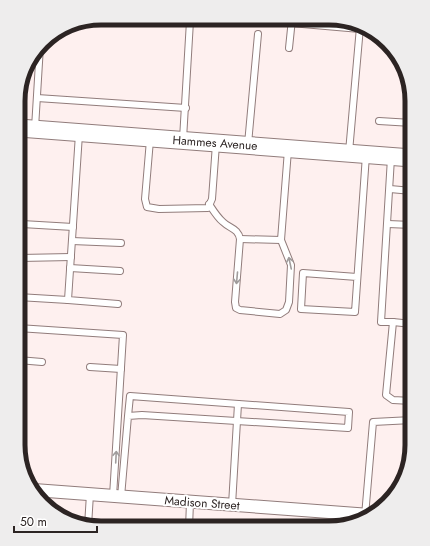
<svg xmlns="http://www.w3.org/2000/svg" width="430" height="546" font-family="Jost,sans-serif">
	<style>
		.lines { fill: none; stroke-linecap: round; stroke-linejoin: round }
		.lane-casing { stroke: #917c7b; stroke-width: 8 }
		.street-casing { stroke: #917c7b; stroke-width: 14 }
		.secondary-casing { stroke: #917c7b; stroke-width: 19 }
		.lane { stroke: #fff; stroke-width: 6 }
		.street { stroke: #fff; stroke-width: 12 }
		.secondary { stroke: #fff; stroke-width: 17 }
		.oneway { stroke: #a09c9c }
		.labels { text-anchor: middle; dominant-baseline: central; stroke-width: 4; stroke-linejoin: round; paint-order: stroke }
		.street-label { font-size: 12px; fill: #2c2423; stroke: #fff }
		.rim { fill: none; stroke: #2c2423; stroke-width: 5 }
	</style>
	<rect width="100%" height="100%" fill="#fef0ef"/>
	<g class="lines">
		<g class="lane-casing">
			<g id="lane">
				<polyline points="291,23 360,29"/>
				<polyline points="289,48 292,19"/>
				<polyline points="37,98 186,108"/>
				<polyline points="379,121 412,123"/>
				<polyline points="35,128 40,46"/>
				<polyline points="79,134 68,300 118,304"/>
				<polyline points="183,139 190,21"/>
				<polyline points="150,140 145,199 147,207 159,209 208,208 212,199 216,144"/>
				<polyline points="248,144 258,34"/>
				<polyline points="349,152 360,27"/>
				<polyline points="391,158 381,322 393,322 386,395 393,400 412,401"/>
				<polyline points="390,189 412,191"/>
				<path d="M209 204C213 210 217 217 223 222 230 229 238 228 240 239L235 302 236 308 240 310 280 314 286 310 289 302 291 265 281 240"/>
				<polyline points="22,224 73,227"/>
				<polyline points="388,224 412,225"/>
				<polyline points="240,239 281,240 288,150"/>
				<polyline points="72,241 121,243"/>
				<polyline points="20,258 71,257"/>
				<polyline points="70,268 120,271"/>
				<polyline points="357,277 303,273 301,309 355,312 366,155"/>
				<polyline points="18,297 68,300"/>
				<polyline points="393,322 412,324"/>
				<polyline points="18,328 123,335 113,496"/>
				<polyline points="18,360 42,362"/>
				<polyline points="90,367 121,369"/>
				<polyline points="121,497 128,416 142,415 348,428 349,412 130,396 128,416"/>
				<polyline points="232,505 238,404"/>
				<polyline points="365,516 373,422 412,420"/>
				<polyline points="88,526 90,494"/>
				<polyline points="189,528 190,502"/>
			</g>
		</g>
		<g class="street-casing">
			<polyline id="street" points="34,490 370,515"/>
		</g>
		<g class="secondary-casing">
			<polyline id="secondary" points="19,128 412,158"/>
		</g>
		<use href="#lane" class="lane"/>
		<use href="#street" class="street"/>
		<use href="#secondary" class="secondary"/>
	</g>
	<defs><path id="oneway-shaft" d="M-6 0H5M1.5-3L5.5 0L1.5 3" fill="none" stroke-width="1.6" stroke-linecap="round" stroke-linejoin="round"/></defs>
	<g class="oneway">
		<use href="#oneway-shaft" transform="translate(290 263) rotate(-102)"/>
		<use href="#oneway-shaft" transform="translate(237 278) rotate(95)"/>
		<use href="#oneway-shaft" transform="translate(116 457) rotate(-87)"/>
	</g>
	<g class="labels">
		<g class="street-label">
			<text transform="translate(215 143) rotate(4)">Hammes Avenue</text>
			<text transform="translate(202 503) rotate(4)">Madison Street</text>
		</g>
	</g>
	<path d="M0 0H430V546H0ZM101 25H329A76 76 0 0 1 405 101V445A76 76 0 0 1 329 521H101A76 76 0 0 1 25 445V101A76 76 0 0 1 101 25Z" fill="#eeeded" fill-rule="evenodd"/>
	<path class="rim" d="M101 25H329A76 76 0 0 1 405 101V445A76 76 0 0 1 329 521H101A76 76 0 0 1 25 445V101A76 76 0 0 1 101 25Z"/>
	<path d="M14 526v6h83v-6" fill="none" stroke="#2c2423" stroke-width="2"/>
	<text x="20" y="526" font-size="12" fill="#2c2423" stroke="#ffffff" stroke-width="3" paint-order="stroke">50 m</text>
</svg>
